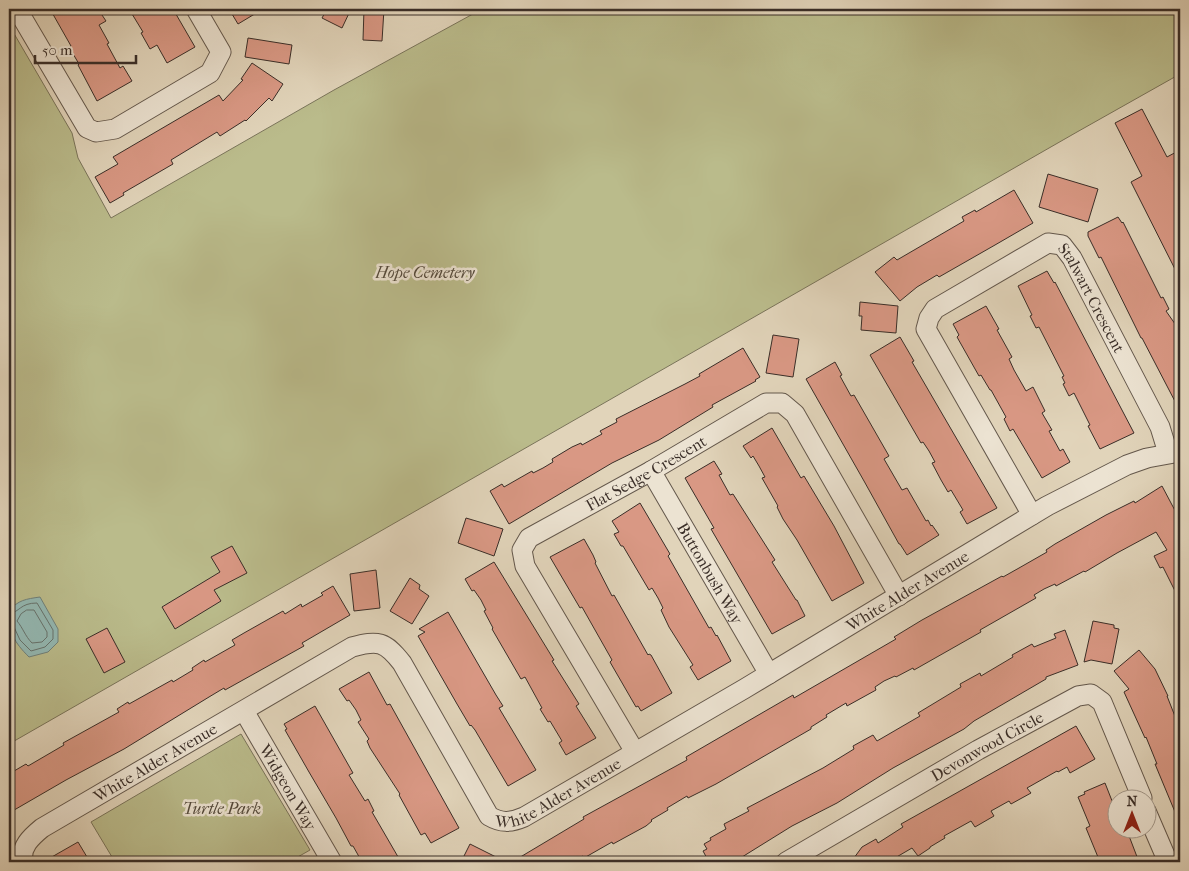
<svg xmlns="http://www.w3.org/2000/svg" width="1189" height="871" font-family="'IM FELL French Canon',serif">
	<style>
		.green { fill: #babb8b; stroke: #7a745a }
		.water { fill: #94b8b2; stroke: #70817b }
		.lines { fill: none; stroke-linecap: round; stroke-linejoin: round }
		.shore { stroke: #67736d; stroke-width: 1 }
		.building { fill: #d99884; stroke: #3a2e28 }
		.minor-casing { stroke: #64584c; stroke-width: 21 }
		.minor { stroke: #ece3d2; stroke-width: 19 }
		.labels { text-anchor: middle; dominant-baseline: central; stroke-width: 5; stroke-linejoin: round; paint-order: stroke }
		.park-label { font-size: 16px; font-style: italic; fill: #544a3c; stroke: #ece3d2 }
		.street-label { font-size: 16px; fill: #3a2e28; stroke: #ece3d2 }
	</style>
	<rect width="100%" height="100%" fill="#e1d4ba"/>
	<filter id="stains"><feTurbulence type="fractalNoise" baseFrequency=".004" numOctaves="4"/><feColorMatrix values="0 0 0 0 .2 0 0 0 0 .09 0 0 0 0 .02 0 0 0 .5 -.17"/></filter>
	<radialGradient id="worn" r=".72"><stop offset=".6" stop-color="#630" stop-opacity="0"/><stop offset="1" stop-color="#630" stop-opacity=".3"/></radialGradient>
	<g class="green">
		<polygon points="482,9 1180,9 1180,74 1077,132 9,744 9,25 72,133 78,158 111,218 334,90"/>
		<polygon points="241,734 310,850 289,862 115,862 91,822"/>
	</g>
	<path class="water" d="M40 597 58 629V642L48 652 29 657C14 642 9 633 9 611 18 600 26 599 40 597Z"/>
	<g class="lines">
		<g class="shore">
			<path d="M27 610H34L47 632V637L42 642 32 643C25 636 23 628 17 621L21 614Z"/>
			<path d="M9 614C20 612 20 603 37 603L53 630V639L45 647 31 651 20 640 14 627 9 626"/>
		</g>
	</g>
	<g class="building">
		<polygon points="50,9 98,9 106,21 99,25 109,43 107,44 120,68 123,66 132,81 97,101 78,65 79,64 69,47 71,46"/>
		<polygon points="129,9 173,9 195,47 167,63 157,45 150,49 141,33 143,32"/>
		<polygon points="229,9 263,9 238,24"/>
		<polygon points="327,9 351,9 342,28 322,18"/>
		<polygon points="364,9 384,9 382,41 363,40"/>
		<polygon points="248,38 292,45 289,64 245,57"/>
		<polygon points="252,63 283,84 272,101 269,98 246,121 245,120 220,136 217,132 171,160 173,164 123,193 124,195 110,203 95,177 118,164 113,157 219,95 223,101 243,80 241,79"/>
		<polygon points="1142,109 1167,157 1180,150 1180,279 1131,182 1142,176 1115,123"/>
		<polygon points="1048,174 1098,189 1088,222 1039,207"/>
		<polygon points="1014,190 1033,223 995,245 939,277 937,275 917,287 900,301 875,272 894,257 897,260 964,221 962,217 975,210 976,212"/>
		<polygon points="1118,217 1122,223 1123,222 1161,298 1163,297 1169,309 1166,311 1180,331 1180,411 1142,338 1141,338 1101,257 1099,258 1088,236 1088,232"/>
		<polygon points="1047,271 1054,283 1055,282 1134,433 1100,449 1088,426 1090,425 1074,393 1069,396 1063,384 1065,383 1062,377 1064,376 1039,327 1036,328 1030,316 1032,315 1018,286"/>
		<polygon points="860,302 898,306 896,333 861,330 862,316 859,316"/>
		<polygon points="986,306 999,329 997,330 1012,357 1009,359 1014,370 1026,391 1033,387 1045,411 1042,413 1052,430 1049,431 1060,451 1063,449 1070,462 1042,478 1013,429 1010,431 1004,419 1006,417 991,390 990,390 981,375 979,376 957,337 959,335 953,324"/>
		<polygon points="773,335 799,339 793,377 766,373"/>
		<polygon points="900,337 914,361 912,362 997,508 967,524 960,512 963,510 951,490 948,492 941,480 932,463 935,462 929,451 923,442 921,443 870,355"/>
		<polygon points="743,348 760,377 755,380 756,381 712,405 713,407 659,440 612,463 509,524 490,491 502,484 504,487 532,471 533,473 543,468 553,462 552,459 572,447 581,443 582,445 602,434 600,431 617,422 616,419 685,384 700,376 699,374"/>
		<polygon points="835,362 842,375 840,376 851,396 854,395 889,456 884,459 902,490 907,488 926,521 928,520 931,526 932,525 939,535 907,555 900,544 899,544 864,481 806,379"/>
		<polygon points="772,428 801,478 804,476 834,526 864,583 832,601 797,540 783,519 777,507 778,506 762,478 765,477 759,466 753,456 751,458 743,446"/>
		<polygon points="714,461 722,474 719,475 730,495 733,494 775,560 772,562 796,600 797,600 805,616 772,634 711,529 714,528 685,478"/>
		<polygon points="1162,486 1180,520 1180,601 1163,567 1160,568 1154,556 1167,550 1156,532 1117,553 1085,572 1084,571 1056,586 1055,584 1044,589 1034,595 1036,598 980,630 981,632 914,670 913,668 896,677 895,676 884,681 875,687 876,690 847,706 846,703 826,715 827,717 811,727 811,729 716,784 688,798 687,796 667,808 668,810 651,820 652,821 646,826 613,844 612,842 584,858 583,856 571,862 512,862 584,819 583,817 687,760 686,757 793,695 794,698 896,639 894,637 922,620 1002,576 1003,577 1019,568 1047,552 1046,550 1055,544 1106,515 1134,501 1135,503"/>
		<polygon points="640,503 670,554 668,556 709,628 711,627 716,636 717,635 731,661 698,680 690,667 693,665 669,627 661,610 663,608 658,598 652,588 649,590 623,546 621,546 614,534 619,532 612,521"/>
		<polygon points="466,518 503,529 494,556 458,543"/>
		<polygon points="584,539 593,555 596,562 595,563 612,596 614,595 648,655 649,654 651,655 672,693 641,711 638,706 636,707 610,662 612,660 582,607 580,608 550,557"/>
		<polygon points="232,546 247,573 214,590 221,601 175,629 162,607 220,572 211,557"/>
		<polygon points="494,562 554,660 552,661 579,704 576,706 596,738 566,755 559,743 562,741 550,721 548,722 540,709 542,708 525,677 521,679 492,629 493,628 484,611 486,610 481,600 474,590 472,591 465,579"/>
		<polygon points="376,570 380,608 354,611 350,574"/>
		<polygon points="410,578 420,585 419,589 429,596 412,624 390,611"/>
		<polygon points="333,586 350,615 302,643 304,646 225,690 224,688 209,697 124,749 66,780 9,813 9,774 26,764 28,766 64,745 63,743 119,712 117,709 128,702 129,704 172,680 173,682 193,670 192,668 204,660 205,662 235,645 232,640 244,633 283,611 285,614 301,604 302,607 323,595 321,593"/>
		<polygon points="448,612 496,695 503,706 499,708 536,770 508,786 475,730 471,725 470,726 457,704 418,636 425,632 419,629"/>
		<polygon points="1093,621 1114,625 1114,628 1119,629 1112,664 1091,660 1084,662"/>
		<polygon points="107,628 125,662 104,673 86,639"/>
		<polygon points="1065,630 1078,665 1046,677 1046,679 974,721 964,729 893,768 837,803 792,826 734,862 709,862 703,851 707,849 704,844 711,840 710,838 726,829 724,824 749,811 747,808 823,768 854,749 853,746 873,735 877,741 920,716 918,713 961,687 960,684 980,673 981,676 1013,657 1012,655 1032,644 1034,647 1056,638 1054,634"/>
		<polygon points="1139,650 1155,669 1168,696 1167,696 1180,729 1180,824 1155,764 1157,764 1146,737 1145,738 1124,692 1129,689 1114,671"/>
		<polygon points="369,672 387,705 390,704 459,828 431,843 425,833 421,835 399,795 400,794 370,748 367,741 369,739 358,722 361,720 356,710 349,700 347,701 339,689"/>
		<polygon points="315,706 353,773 349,775 365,801 368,799 374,811 372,812 401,862 362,862 353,846 351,846 336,818 309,772 285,730 287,729 284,724"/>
		<polygon points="1076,726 1095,759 1070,773 1067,767 1058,772 1057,771 1027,788 1031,793 1011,804 1009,801 991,811 994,816 975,827 971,821 944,836 945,838 930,847 930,848 918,856 912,848 888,862 851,862 862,847 876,839 878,843 903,827 901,824"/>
		<polygon points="1105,783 1116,811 1116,828 1126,828 1139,862 1100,862 1086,828 1090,826 1078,797 1085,794 1084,792"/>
		<polygon points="78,842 90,862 43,862"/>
		<polygon points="470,844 506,862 461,862"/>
	</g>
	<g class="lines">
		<g class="minor-casing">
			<g id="minor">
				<polyline points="17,9 87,128 96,132 115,129 210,73 221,52 196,9"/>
				<path id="s1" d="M651 471 769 674"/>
				<path id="s2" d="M1032 515 926 329 929 318 935 309 1048 243 1062 245 1072 258 1160 427 1168 453"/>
				<path id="s3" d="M244 711 332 862"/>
				<path id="s4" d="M635 752 525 566 522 550 529 538 651 471 766 403H782L795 414 899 596"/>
				<polyline points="1146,811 1168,862"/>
				<path id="s5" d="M23 862C20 847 31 837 42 828L352 647C378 640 385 641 402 663L489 816C501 823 510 823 524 817L744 689 1047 506 1127 465 1147 458 1180 452"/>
				<path id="s6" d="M786 862 978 750 1078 696 1091 694 1102 702 1142 798"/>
			</g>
		</g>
		<use href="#minor" class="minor"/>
	</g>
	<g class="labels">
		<g class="park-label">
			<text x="425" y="272">Hope Cemetery</text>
			<text x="222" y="808">Turtle Park</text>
		</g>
		<g class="street-label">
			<text stroke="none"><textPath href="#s2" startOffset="442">Stalwart Crescent</textPath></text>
			<text stroke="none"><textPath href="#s4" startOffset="380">Flat Sedge Crescent</textPath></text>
			<text stroke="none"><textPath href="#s1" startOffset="118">Buttonbush Way</textPath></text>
			<text stroke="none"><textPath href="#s5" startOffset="1116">White Alder Avenue</textPath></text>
			<text stroke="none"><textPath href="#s6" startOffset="232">Devonwood Circle</textPath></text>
			<text stroke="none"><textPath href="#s5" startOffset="172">White Alder Avenue</textPath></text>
			<text stroke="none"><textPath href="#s3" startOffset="88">Widgeon Way</textPath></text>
			<text stroke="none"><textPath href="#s5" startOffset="711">White Alder Avenue</textPath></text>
		</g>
	</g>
	<rect width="1189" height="871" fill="none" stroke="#e1d4ba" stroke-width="30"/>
	<rect x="10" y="10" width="1169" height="851" fill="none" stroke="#3a2e28" stroke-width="2.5"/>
	<rect x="15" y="15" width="1159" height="841" fill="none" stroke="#3a2e28"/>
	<g transform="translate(1132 814)"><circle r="24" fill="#ece3d2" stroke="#a59b8e"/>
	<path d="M0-4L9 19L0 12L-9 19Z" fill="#8f2418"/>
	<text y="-8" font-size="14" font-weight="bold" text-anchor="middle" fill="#3a2e28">N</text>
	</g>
	<path d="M35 55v8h101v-8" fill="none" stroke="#3a2e28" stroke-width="2.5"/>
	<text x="42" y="55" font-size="15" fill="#3a2e28" stroke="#ece3d2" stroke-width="4" paint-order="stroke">50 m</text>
	<rect width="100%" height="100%" filter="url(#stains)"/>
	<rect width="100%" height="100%" fill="url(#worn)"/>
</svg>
